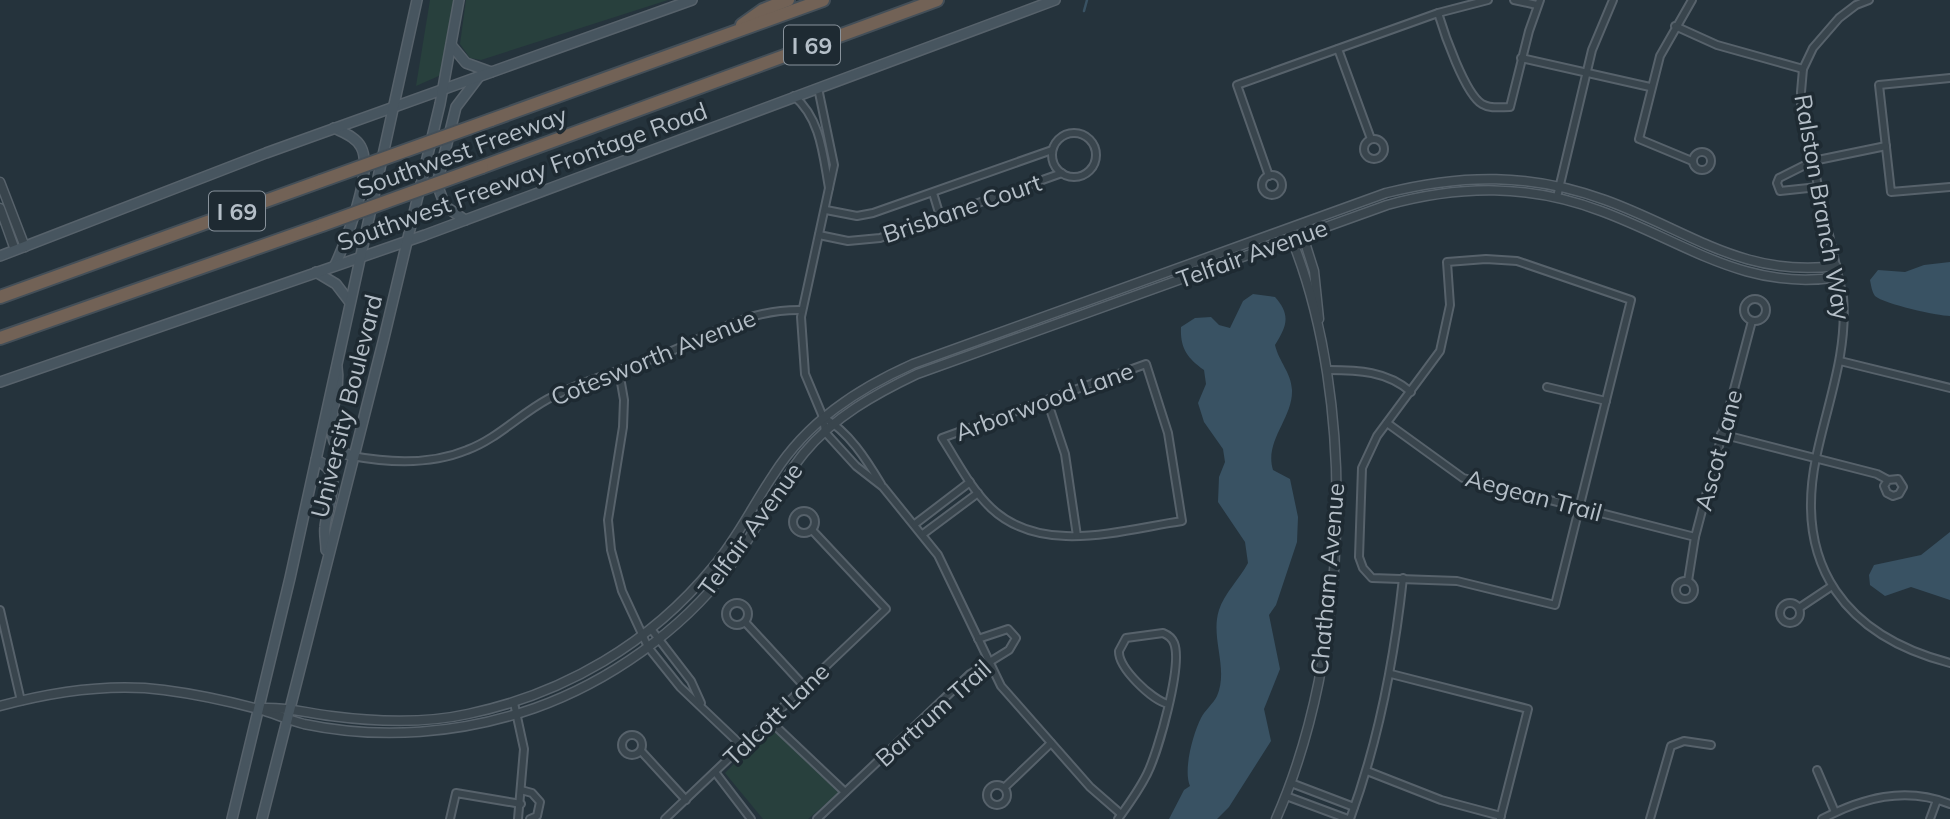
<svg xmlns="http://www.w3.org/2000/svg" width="1950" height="819" font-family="Mulish,sans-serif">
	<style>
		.green { fill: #28403d }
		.water { fill: #395263 }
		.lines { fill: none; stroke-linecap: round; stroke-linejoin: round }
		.stream { stroke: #395263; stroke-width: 2.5 }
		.minor-casing { stroke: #57626b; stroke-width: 10 }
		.tertiary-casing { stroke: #57626b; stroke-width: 11 }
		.secondary-casing { stroke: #57626b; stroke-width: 12 }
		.motorway-casing { stroke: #444f58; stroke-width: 16 }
		.minor { stroke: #39454d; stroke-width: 6 }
		.tertiary { stroke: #39454d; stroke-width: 8 }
		.secondary { stroke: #47555f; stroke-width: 9 }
		.motorway { stroke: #726256; stroke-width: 12 }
		.motorway-bridge-casing { stroke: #444f58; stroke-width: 16; stroke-linecap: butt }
		.motorway-bridge { stroke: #726256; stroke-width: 12 }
		.labels { text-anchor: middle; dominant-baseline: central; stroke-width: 7; stroke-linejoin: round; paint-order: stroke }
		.shield { fill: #1e2a32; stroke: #88929b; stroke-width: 2 }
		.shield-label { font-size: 23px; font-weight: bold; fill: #b5bfc8 }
		.street-label { font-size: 24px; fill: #b5bfc8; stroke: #1e2a32 }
	</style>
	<rect width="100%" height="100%" fill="#25333c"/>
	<g class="green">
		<polygon points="430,0 454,0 441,75 416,86"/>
		<polygon points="466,0 668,0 481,60 470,58 460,44"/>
		<polygon points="771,726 840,792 808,819 763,819 725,773"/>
	</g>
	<g class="water">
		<path d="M1950 262V316C1938 316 1884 304 1875 296 1872 292 1871 285 1870 280L1878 270 1905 272 1924 265Z"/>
		<path d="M1253 294 1275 297C1291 315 1287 326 1275 345 1279 362 1291 372 1292 390 1293 418 1264 441 1273 470L1290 479 1298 517 1297 542 1276 605 1269 615 1280 669 1264 709 1271 741 1229 807 1217 819H1169L1184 790 1190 786C1183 770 1193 734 1201 718 1205 710 1213 704 1217 696 1229 668 1210 638 1219 610 1224 594 1240 578 1248 563L1245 542 1218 502 1219 477 1225 462 1223 449 1204 422 1198 403 1206 384 1204 370C1187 358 1180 348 1181 327L1195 318 1211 317 1219 325 1230 328 1243 301Z"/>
		<polygon points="1950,532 1950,600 1911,587 1885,596 1870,585 1869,575 1874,565 1921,555"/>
	</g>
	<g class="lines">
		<polyline class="stream" points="1084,11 1087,0"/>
		<g class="minor-casing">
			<g id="minor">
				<polyline points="1514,0 1537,5"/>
				<polyline points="1692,0 1660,56 1639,139 1692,161"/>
				<path d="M1869 0 1856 5 1839 18 1813 48 1803 69 1801 92V110L1843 297C1848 353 1827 404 1816 458 1794 566 1846 636 1950 663"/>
				<path d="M1438 13C1444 33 1465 94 1482 104 1490 109 1501 107 1510 107L1529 31 1540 0"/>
				<polyline points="1675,26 1717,45 1803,69"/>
				<polyline points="1338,49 1371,139"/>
				<polyline points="1521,58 1650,87"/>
				<polyline points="1950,78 1879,85 1891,192 1950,187"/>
				<polyline points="818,88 834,165 801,317 805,374 823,417 825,432 856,466 883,487 938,555 1001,686 1090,787 1121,814"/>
				<path d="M794 96C821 119 823 155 829 188"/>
				<circle cx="1074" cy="155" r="22"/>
				<circle cx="1374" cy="149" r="10"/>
				<circle cx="1702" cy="161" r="9"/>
				<circle cx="1272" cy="185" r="10"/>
				<polyline points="1269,176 1237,85 1438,13 1488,0"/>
				<polyline points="1818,187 1780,191 1777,183 1779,178 1813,161 1886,146"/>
				<polyline points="933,193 940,216"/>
				<polyline points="1557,197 1592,50 1613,0"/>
				<polyline points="826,210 857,216 873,213 1052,150"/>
				<polyline points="819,235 848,241 880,238 1062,173"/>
				<polygon points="1486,259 1517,261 1631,300 1555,605 1457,581 1372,578 1363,568 1359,557 1362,468 1377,436 1440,351 1450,305 1447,262"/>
				<circle cx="1755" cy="310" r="11"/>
				<polyline points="1840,361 1950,388"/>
				<path d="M1146 364 1168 433 1182 521C1121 530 1042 556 991 508 971 489 957 461 942 438Z"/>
				<path d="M1328 370C1358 370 1387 371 1411 392"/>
				<polyline points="619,371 624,400 623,427 608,520 611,550 622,591 648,647 680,687 742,746"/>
				<polyline points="1547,387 1606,401"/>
				<polyline points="1047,400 1065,454 1077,536"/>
				<path d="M823 417C849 432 866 459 881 484"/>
				<polyline points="1387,423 1463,478 1695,537"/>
				<polyline points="1721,434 1877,474 1888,480 1898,479 1903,487 1899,494 1893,496 1887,493 1884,486 1888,480"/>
				<path d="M352 456C390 463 431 465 467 450 497 439 520 414 548 399 586 379 627 369 667 353 716 333 747 309 802 310"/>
				<circle cx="804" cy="522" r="11"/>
				<polyline points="915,524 970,482"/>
				<polyline points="923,534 978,493"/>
				<circle cx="1685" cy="590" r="9"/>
				<polyline points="1688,581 1695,537 1752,321"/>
				<circle cx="737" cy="614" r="11"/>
				<circle cx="1790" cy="613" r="10"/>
				<polyline points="1799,608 1832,586"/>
				<polyline points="0,610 21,701"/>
				<polyline points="745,622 804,686"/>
				<polyline points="651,629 691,681 701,703"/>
				<polyline points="1391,674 1528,709 1500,819"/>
				<polyline points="514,703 524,749 518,819"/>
				<polyline points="769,720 845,792"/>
				<circle cx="632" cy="745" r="10"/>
				<polyline points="641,751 686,800"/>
				<polyline points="1817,770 1835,812"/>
				<polyline points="1367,771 1441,800 1501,816"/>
				<polyline points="715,772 751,819"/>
				<polyline points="1291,783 1354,807"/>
				<circle cx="997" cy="795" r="10"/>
				<polyline points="1005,787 1051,743"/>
				<polyline points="521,790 532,793 540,802 537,816 530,819"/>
				<polyline points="1286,796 1348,819"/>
				<polyline points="450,819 456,793 521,804"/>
				<polyline points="665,819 886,609 812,530"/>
				<polyline points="817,819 970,674 1009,650 1016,638 1008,629 978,639"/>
				<path d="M1118 819C1129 804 1139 790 1147 774 1158 752 1183 665 1174 643 1172 638 1168 635 1163 633L1126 638 1119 651C1118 668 1152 700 1168 704"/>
				<path d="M1350 819C1379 740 1394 662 1403 578"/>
				<polyline points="1650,819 1671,746 1684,741 1711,745"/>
				<path d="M1822 819C1862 798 1905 786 1950 804"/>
				<polyline points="1930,819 1937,800"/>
			</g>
		</g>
		<g class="tertiary-casing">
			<g id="tertiary">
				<polyline points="0,182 25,247"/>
				<polyline points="0,208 15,250"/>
				<polyline points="1302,233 1314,271 1319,319"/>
				<path d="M0 706C52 692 110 683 164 690 195 694 228 701 258 709 273 713 288 720 304 724 380 740 461 734 535 708 608 682 681 631 728 569 756 532 775 489 804 453 834 417 875 394 917 374L1387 205C1460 185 1529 184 1601 211 1683 241 1746 292 1838 277"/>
				<path d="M263 708C289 707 306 713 331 716 377 722 423 724 468 714 564 694 651 643 713 567 737 539 753 505 774 474 807 422 857 389 913 364L1386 193C1462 174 1531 173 1605 200 1688 230 1743 278 1836 266"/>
				<path d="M1276 819C1349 654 1359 402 1290 235"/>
			</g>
		</g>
		<g class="secondary-casing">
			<g id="secondary">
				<polyline points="451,45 466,63 491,72"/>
				<path d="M334 128C344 133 356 137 361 147 374 171 346 241 335 265"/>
				<polyline points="465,220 445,206 437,184 456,107 478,78"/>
				<polyline points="0,256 266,153 692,0"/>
				<polyline points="316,272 336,284 349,301"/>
				<path d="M337 367C342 395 321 426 339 451L352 456"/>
				<polyline points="0,382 425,235 1055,0"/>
				<path d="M316 460C346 472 327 504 325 527 324 534 326 542 326 550"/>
				<polyline points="232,819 290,578 417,0"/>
				<polyline points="262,819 384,338 440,104 459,0"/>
			</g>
		</g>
		<g class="motorway-casing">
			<g id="motorway">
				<polyline points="742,25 763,10 788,0"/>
				<polyline points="491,120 823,0"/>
				<polyline points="482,167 937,0"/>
				<polyline points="0,297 321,181"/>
				<polyline points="0,338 322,225"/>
			</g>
		</g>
		<use href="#minor" class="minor"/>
		<use href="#tertiary" class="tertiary"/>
		<use href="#secondary" class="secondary"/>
		<use href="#motorway" class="motorway"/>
		<g class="motorway-bridge-casing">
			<g id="motorway-bridge">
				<polyline points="321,181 491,120"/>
				<polyline points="322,225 482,167"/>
			</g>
		</g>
		<use href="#motorway-bridge" class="motorway-bridge"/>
	</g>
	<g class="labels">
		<g class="shield">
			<rect x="784" y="25.5" width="56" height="39" rx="5"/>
			<rect x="209" y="191.5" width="56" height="39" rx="5"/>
		</g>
		<g class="shield-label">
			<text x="812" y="45">I 69</text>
			<text x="237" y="211">I 69</text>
		</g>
		<g class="street-label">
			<text transform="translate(462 151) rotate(-20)">Southwest Freeway</text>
			<text transform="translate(522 176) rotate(-20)">Southwest Freeway Frontage Road</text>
			<text transform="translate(1823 207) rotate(80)">Ralston Branch Way</text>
			<text transform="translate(962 208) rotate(-19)">Brisbane Court</text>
			<text transform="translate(1252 253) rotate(-20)">Telfair Avenue</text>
			<text transform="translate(653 357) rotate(-22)">Cotesworth Avenue</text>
			<text transform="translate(1044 401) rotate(-20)">Arborwood Lane</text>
			<text transform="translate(346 406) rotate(-76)">University Boulevard</text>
			<text transform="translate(1718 450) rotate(-75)">Ascot Lane</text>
			<text transform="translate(1534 495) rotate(15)">Aegean Trail</text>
			<text transform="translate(750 529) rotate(-54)">Telfair Avenue</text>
			<text transform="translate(1327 579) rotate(-85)">Chatham Avenue</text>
			<text transform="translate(933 713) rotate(-42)">Bartrum Trail</text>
			<text transform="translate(776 714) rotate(-44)">Talcott Lane</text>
		</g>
	</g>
</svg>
